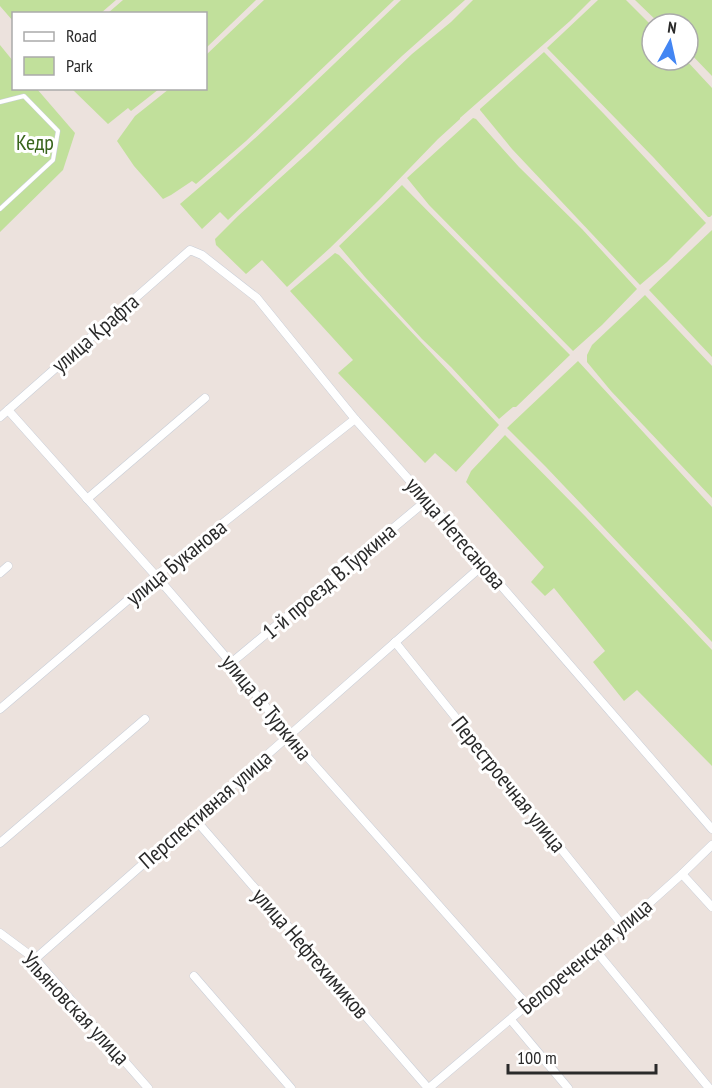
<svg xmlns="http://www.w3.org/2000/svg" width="712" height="1088" font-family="'PT Sans Narrow',sans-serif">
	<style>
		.green { fill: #c1e09b }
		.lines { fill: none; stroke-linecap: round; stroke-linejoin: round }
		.lane-casing { stroke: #c8ced8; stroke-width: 5 }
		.street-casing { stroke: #c8ced8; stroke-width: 9 }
		.lane { stroke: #fff; stroke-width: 4 }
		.street { stroke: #fff; stroke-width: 8 }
		.labels { text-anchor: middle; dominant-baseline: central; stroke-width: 6; stroke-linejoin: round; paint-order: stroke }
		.park-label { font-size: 22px; fill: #3a651d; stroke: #fff }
		.street-label { font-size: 22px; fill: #2a2a2a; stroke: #fff }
	</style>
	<rect width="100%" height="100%" fill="#ece2dd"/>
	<g class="green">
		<polygon points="0,0 116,0 101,13 14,14 13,21 0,6"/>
		<polygon points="123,0 256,0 206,48 206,14 108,13"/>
		<polygon points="264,0 394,0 246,141 196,184 192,181 171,195 163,199 134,166 117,141 135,116 169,89 206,88 206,55"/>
		<path d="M401 0H465L402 56 228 220 220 212 202 229 180 204C257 140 328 69 401 0Z"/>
		<polygon points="473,0 591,0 570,21 460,118 460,119 438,139 379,200 330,248 287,287 262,260 246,274 216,245 215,239 238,216 310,151 412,54 451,22"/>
		<polygon points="598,0 626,0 652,26 652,60 686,60 712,88 712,215 710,217 708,217 654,158 547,48"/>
		<polygon points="635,0 712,0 712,76 688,51 688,24 660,24"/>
		<polygon points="0,45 13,61 14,88 37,89 75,133 63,170 0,232"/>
		<polygon points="544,52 604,114 706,223 667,262 640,285 512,149 480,110 480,109"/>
		<polygon points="72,89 159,89 131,111 128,108 108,124"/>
		<polygon points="473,118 476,119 519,167 582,229 637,289 602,325 573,351 429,205 407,178"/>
		<polygon points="402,185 570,355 516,407 513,407 499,419 451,367 422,339 365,277 339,246"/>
		<polygon points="712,230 712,357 649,290"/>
		<polygon points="335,253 339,255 499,425 456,472 435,453 425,463 338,373 353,360 290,291"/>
		<polygon points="645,295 712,366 712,498 611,391 587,362 587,355 592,345"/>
		<polygon points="578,361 712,507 712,642 546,467 507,428"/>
		<polygon points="505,435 585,516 712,650 712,766 637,690 624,701 593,662 605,651 554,588 545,596 531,582 544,567 466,482 471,471"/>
	</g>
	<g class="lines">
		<g class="lane-casing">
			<polyline id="lane" points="0,102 24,96 58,131 53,160 0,209"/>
		</g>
		<g class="street-casing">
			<g id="street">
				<polyline points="8,410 156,576 231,663 288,735 527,1005"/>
				<polyline points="0,417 190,250 202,255 257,298 355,419 427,500 712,829"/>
				<polyline points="87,499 205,398"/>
				<polyline points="0,573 8,566"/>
				<polyline points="395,642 623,926"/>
				<polyline points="231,663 427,500"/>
				<polyline points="0,709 156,576 355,419"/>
				<polyline points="194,818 428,1088"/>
				<polyline points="0,843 145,719"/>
				<polyline points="682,874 712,907"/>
				<polyline points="0,933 35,959 148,1088"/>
				<polyline points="596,951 709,1088"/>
				<polyline points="35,959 483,565"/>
				<polyline points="194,976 291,1088"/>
				<polyline points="511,1020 568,1088"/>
				<polyline points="429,1088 527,1005 596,951 682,874 712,845"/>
			</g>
		</g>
		<use href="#lane" class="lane"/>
		<use href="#street" class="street"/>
	</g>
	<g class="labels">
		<g class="park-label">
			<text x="35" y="142">Кедр</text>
		</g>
		<g class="street-label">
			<text transform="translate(95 333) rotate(-41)">улица Крафта</text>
			<text transform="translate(456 533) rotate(49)">улица Нетесанова</text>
			<text transform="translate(176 562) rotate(-39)">улица Буканова</text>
			<text transform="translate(329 581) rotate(-40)">1-й проезд В.Туркина</text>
			<text transform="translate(267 707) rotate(51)">улица В. Туркина</text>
			<text transform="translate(509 784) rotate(51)">Перестроечная улица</text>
			<text transform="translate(205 809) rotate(-41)">Перспективная улица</text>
			<text transform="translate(311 953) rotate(49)">улица Нефтехимиков</text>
			<text transform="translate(585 956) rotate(-40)">Белореченская улица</text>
			<text transform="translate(76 1008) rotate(47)">Ульяновская улица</text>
		</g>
	</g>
	<rect x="12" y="12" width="195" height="78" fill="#ffffff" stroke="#aaaaaa" stroke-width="1.5"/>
	<rect x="24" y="32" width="30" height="9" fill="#ffffff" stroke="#aaaaaa" stroke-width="1.5"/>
	<text x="66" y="42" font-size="18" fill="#2a2a2a">Road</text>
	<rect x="24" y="57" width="30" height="18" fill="#c1e09b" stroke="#aaaaaa" stroke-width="1.5"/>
	<text x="66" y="72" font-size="18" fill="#2a2a2a">Park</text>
	<g transform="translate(670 42) rotate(8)"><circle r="28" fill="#ffffff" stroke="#aaaaaa" stroke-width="1.5"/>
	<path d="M0-4.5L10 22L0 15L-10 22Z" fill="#4386f3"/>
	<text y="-9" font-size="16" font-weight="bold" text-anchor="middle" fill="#2a2a2a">N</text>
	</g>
	<path d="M508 1064v9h148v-9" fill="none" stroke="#2a2a2a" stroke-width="3"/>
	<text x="517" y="1064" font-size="18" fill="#2a2a2a" stroke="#ffffff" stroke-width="4.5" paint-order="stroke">100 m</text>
</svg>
